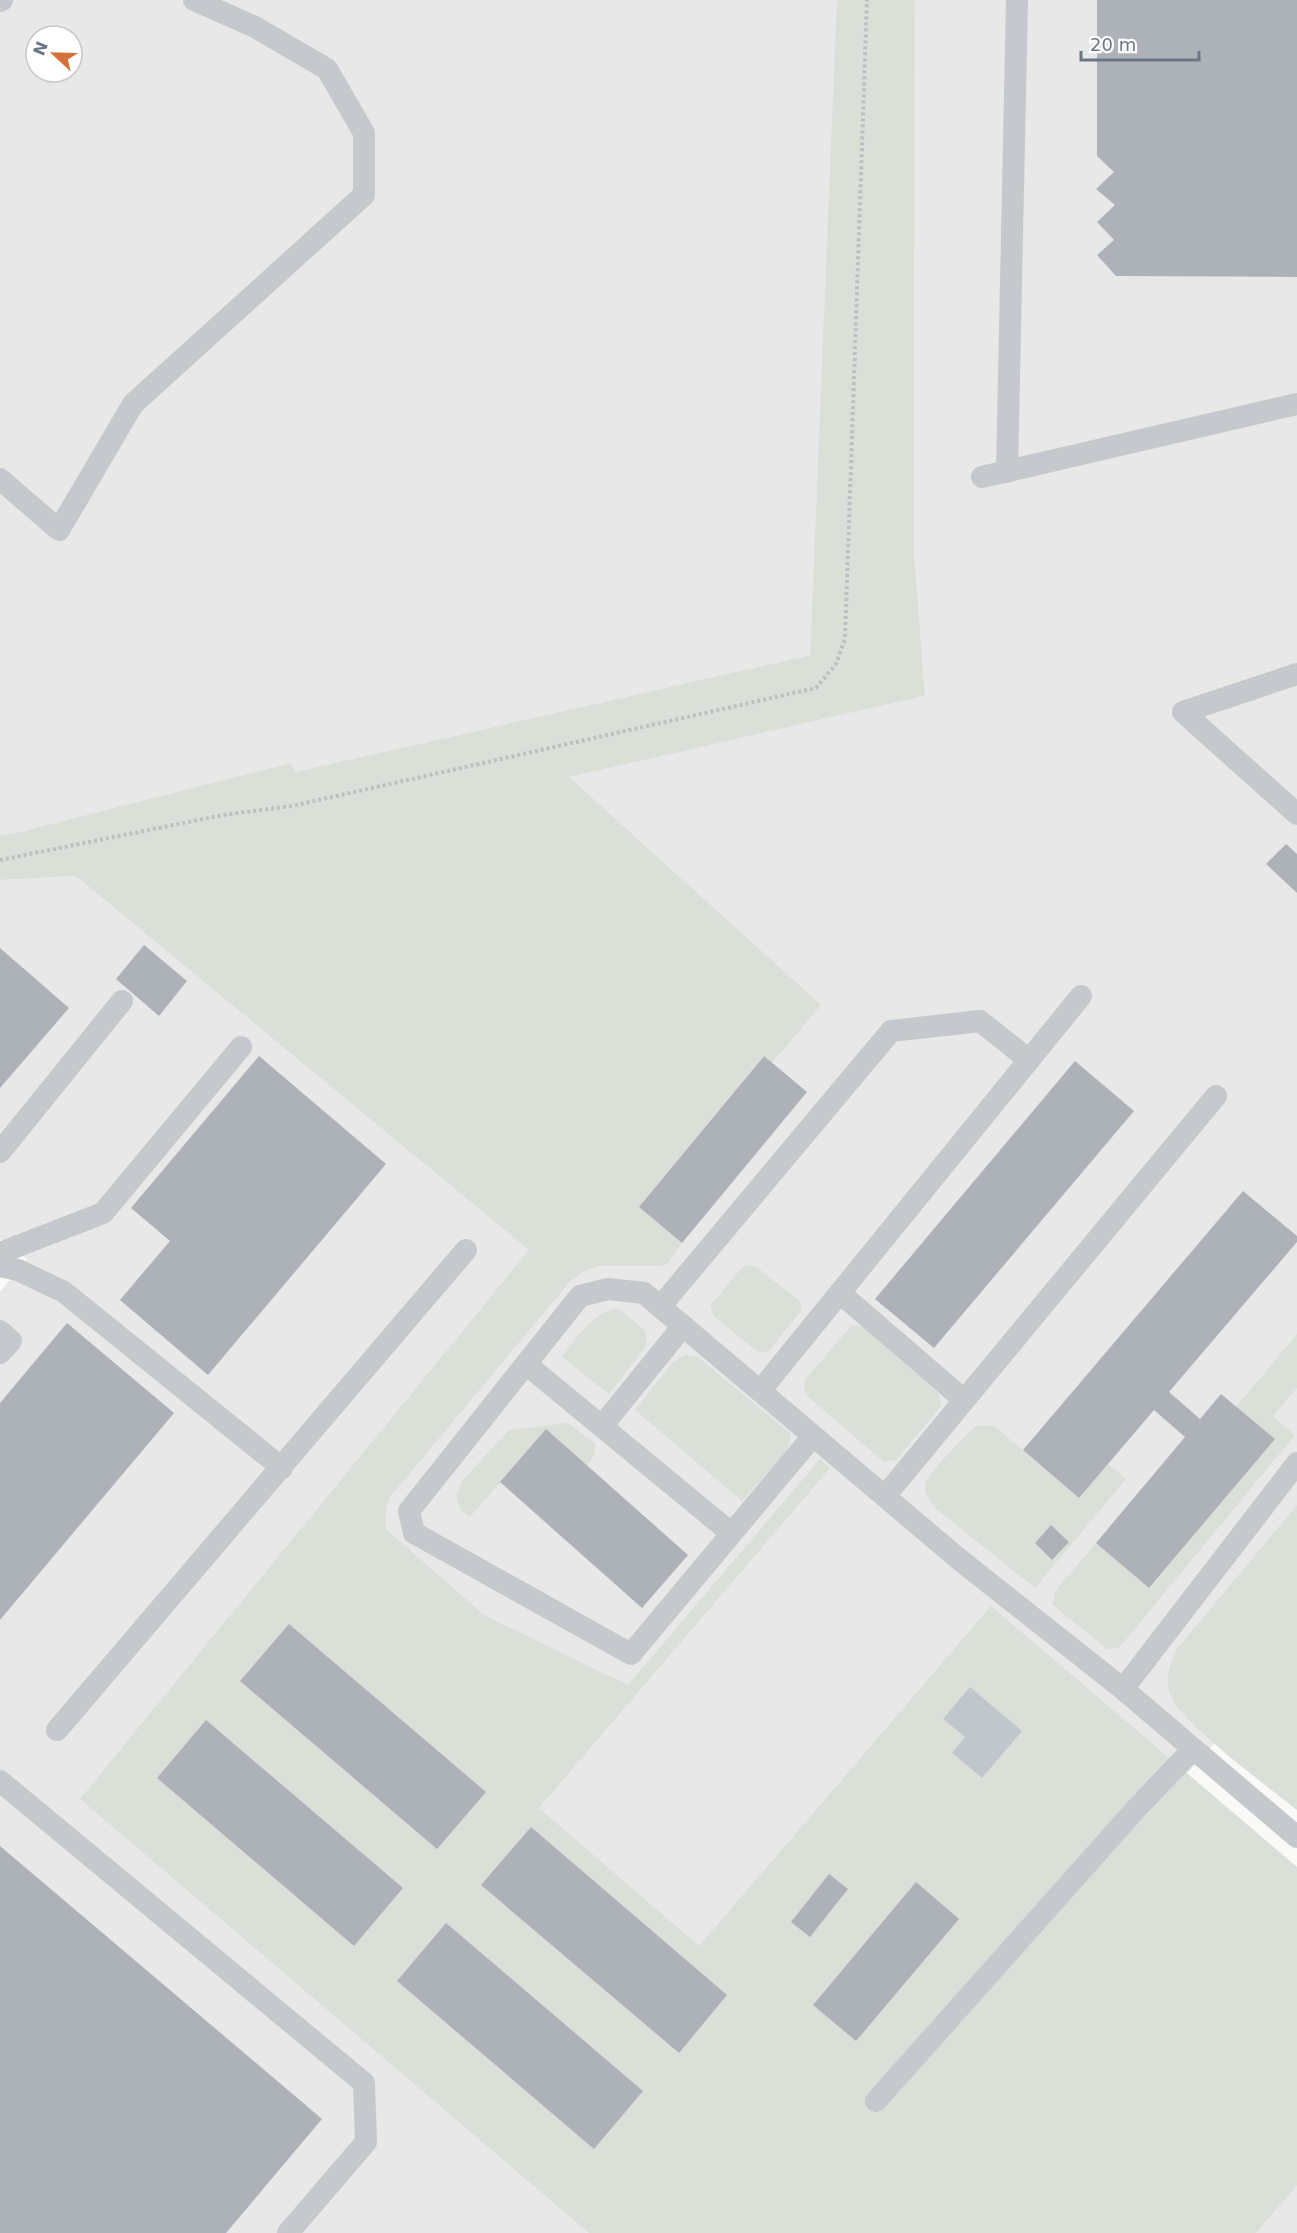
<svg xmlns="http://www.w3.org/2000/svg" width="1297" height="2233" font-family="'DejaVu Sans',sans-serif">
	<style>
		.built { fill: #e7e8e7; fill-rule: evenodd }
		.green { fill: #dae0d8 }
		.water { fill: #c0c7cc }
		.building { fill: #adb2b9 }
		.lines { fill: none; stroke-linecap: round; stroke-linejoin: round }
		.path { stroke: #bdbfc2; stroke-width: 4; stroke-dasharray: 3 3; stroke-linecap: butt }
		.service { stroke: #c5c8cc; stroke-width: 22 }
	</style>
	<rect width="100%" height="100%" fill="#f9f9f7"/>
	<g class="built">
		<path d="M0 0H838L810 655 295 772 291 764 15 833 0 835ZM36 36H72V72H36Z"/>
		<polygon points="915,0 1297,0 1297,1639 1215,1743 1188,1772 715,2233 0,2233 0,1292 27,1259 0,1239 0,880 76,876 285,841 925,696 914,550"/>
		<polygon points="1297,2186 1297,2233 1256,2233"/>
	</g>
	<g class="green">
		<path d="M837 0H915L914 550 925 696 569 777 821 1005 772 1063 763 1056 639 1207 682 1243 667 1264 657 1266H598L582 1272 568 1284 390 1497C385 1509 384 1517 387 1530L484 1615 628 1685 820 1459 830 1468 539 1808 699 1946 991 1606 1297 1867V2186L1256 2233H589L80 1799 529 1250 76 876 0 880V835L15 833 291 763 295 772 810 655Z"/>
		<polygon points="744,1265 755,1266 800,1301 801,1311 769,1351 759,1353 714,1316 710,1306"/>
		<path d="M618 1308 646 1331 647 1345 609 1394 562 1357C578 1337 591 1313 618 1308Z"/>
		<polygon points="852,1325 863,1327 939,1394 941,1406 896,1460 884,1462 805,1394 804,1381"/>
		<polygon points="1297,1334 1297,1388 1273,1416 1295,1435 1119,1648 1107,1649 1053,1605 1055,1591 1096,1543 1150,1588 1274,1439 1236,1407"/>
		<polygon points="684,1355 698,1357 791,1434 788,1450 742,1501 635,1410 673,1362"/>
		<polygon points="568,1423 595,1443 595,1453 587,1466 546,1430 470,1517 459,1508 456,1495 462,1481 509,1430"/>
		<path d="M976 1426H994L1079 1498 1108 1464 1126 1479 1035 1588 935 1508C930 1500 922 1493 926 1482 929 1472 967 1434 976 1426Z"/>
		<path d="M1297 1505V1810C1271 1789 1178 1721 1170 1694 1164 1677 1170 1665 1177 1649Z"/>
	</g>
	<polygon class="water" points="970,1687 1022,1731 982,1778 952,1753 965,1737 943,1719"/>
	<g class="building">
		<polygon points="1097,0 1297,0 1297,277 1116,276 1097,255 1114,240 1097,222 1115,205 1096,189 1114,172 1097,156"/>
		<polygon points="1286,844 1297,854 1297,893 1266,864"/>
		<polygon points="144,945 187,981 159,1016 116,979"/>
		<polygon points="0,948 69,1008 0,1088"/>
		<polygon points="259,1056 386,1164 208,1375 120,1300 170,1241 131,1208"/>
		<polygon points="764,1056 807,1092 682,1243 639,1207"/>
		<polygon points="1075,1061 1134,1111 934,1348 875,1299"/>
		<polygon points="1243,1191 1297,1236 1297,1242 1169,1392 1200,1419 1221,1394 1275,1439 1149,1588 1096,1543 1185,1437 1154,1410 1079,1498 1023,1450"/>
		<polygon points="67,1323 174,1413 0,1620 0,1403"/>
		<polygon points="546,1429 688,1555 642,1608 500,1482"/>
		<polygon points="1051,1525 1069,1542 1052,1560 1035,1543"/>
		<polygon points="289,1624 486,1792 437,1849 240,1681"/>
		<polygon points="206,1720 403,1888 354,1946 157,1778"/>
		<polygon points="531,1827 727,1995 679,2053 481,1885"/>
		<polygon points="0,1846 322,2119 226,2233 0,2233"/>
		<polygon points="829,1874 848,1889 810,1937 791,1922"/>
		<polygon points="916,1882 959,1919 856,2041 813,2005"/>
		<polygon points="446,1923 643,2091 594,2149 397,1981"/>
	</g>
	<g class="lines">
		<polyline class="path" points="0,860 223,815 292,806 816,688 836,664 845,639 867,0"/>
		<g class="service">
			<polyline points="0,1 2,0"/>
			<polyline points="1007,472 1017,0"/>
			<polyline points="982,477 1297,404"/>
			<polyline points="0,479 59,530 133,404 364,195 364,133 327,69 255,27 194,0"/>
			<polyline points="1297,674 1183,712 1297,814"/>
			<polyline points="0,1152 122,1001"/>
			<polyline points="0,1253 103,1213 241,1047"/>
			<polyline points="0,1266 18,1270 64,1292 282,1468"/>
			<polyline points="840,1293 964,1400"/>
			<polyline points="660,1307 891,1031 980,1021 1029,1060"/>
			<polyline points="0,1331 11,1341 0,1353"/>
			<polyline points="526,1364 731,1533"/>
			<polyline points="760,1391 1081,996"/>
			<polyline points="602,1426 683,1326"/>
			<polyline points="813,1436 631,1654 414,1533 409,1511 580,1296 608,1289 644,1293 960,1560 1123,1689 1297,1837"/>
			<polyline points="885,1496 1216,1096"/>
			<polyline points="1123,1689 1297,1463"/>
			<polyline points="57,1730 466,1250"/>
			<polyline points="0,1781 364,2083 366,2142 288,2233"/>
			<polyline points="876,2101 1135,1810 1193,1749"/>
		</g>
	</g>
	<g transform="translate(54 54) rotate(292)"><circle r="28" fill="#ffffff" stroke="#c4c8ce" stroke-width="1.5"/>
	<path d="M0-4.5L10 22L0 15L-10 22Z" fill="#d5703b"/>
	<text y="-9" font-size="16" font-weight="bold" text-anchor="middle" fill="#6b7685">N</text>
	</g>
	<path d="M1081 51v9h118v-9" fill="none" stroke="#6b7685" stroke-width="3"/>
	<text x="1090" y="51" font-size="18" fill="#6b7685" stroke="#ffffff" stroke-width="4.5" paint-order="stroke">20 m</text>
</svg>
